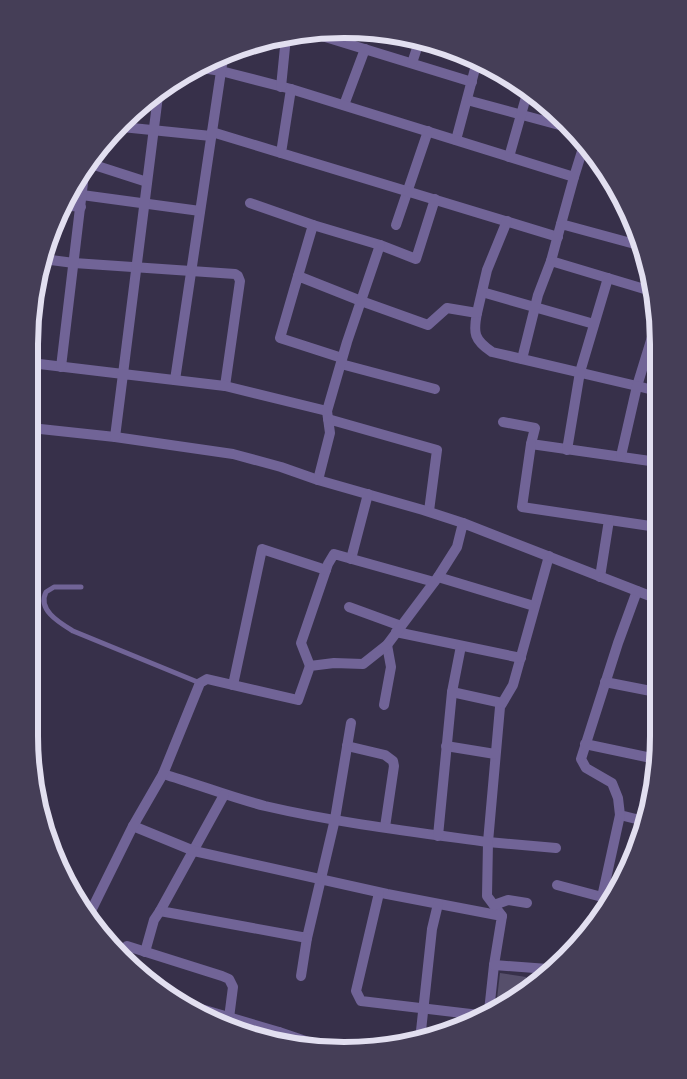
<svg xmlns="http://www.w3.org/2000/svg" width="687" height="1079" font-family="'Work Sans',sans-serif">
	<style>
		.building { fill: #564f6b }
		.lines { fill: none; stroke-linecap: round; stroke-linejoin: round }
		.lane { stroke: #716497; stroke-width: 5 }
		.street { stroke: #716497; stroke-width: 10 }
		.rim { fill: none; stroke: #e2dff0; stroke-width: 6 }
	</style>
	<rect width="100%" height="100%" fill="#37304a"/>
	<polygon class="building" points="500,973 526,977 524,992 518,997 496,1007"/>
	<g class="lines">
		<path class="lane" d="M81 587H54L46 592C37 610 60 623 73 631L200 683"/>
		<g class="street">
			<polyline points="309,32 472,82"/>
			<polyline points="412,63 420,39"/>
			<polyline points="196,67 221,71 291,89"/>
			<polyline points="281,87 286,37"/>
			<polyline points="467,100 563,126"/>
			<polyline points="344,105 365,49"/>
			<polyline points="122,127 211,136"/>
			<polyline points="212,132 281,153"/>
			<polyline points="456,140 476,65"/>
			<polyline points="509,157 528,90"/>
			<polyline points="88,163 147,182"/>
			<polyline points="574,177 583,148"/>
			<polyline points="82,195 200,211"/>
			<polyline points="250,203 313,225"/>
			<polyline points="63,205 81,207"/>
			<polyline points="396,225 428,131"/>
			<polyline points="558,237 281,153 291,89 574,177 561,224"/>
			<polyline points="43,259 74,263 235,274 238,276 240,281 225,386"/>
			<polyline points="551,261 561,224 642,246"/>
			<polyline points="298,276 313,225 380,245 416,259 435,199"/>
			<polyline points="482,292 594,324"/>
			<polyline points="31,312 33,312"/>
			<path d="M477 313C473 333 474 340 492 352L637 386 657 321"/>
			<polyline points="342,358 280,338 298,276 361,301 428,325 447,308 477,313 487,270 507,221"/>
			<polyline points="522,359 538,295 551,261 651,291"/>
			<polyline points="31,363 123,374 158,96"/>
			<polyline points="341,364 435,389"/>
			<polyline points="61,367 85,166"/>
			<polyline points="175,380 223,58"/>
			<polyline points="328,419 437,450 429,511"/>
			<polyline points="503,422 535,428 531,444 657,462"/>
			<polyline points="31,428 115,437 233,454 281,467 318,480 423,510 463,523"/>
			<polyline points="115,437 123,374 225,386 327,411"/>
			<polyline points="531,444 522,507 657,527"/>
			<polyline points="567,450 580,372 608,278"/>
			<polyline points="621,456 637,386 657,391"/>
			<polyline points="318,480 330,433 327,411 347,342 380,245"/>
			<polyline points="549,556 513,685 500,707 488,842 556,848"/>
			<polyline points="351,559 368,494"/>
			<polyline points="438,577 534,606"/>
			<polyline points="600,577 609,520"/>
			<polyline points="637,591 618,643 581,759 586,768 612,783 618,798 620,815 644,821"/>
			<polyline points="349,607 401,626"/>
			<polyline points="396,632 521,658"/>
			<polyline points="310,666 301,643 328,564 334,554 434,582"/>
			<polyline points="605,682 656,692"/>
			<polyline points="233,685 262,549 326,570"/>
			<polyline points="452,692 502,703"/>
			<polyline points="384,705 391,667 387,645"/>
			<polyline points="585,744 656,759"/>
			<polyline points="347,746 385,755 393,761 394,766 385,827"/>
			<polyline points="446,746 495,754"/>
			<path d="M163 774C197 784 230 797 265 806 338 823 414 832 488 842L487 896 502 916"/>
			<polyline points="224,795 160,911 307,938 335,819 351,723"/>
			<polyline points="133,826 194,851 387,894 502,916 494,965 489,1011"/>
			<polyline points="438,836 452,692 461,646"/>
			<polyline points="557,885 602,897 620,815"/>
			<polyline points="379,893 356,991 361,1001 479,1015"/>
			<polyline points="494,905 508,900 527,903"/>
			<polyline points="88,917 133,826 163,774 200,683 207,679 298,700 310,666 334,663 363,664 387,645 438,577 457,547 463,523 650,596 656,587"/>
			<polyline points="127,946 222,976 229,979 233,987 229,1018"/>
			<polyline points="145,952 154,920 160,911"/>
			<polyline points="494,965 548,969"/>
			<polyline points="301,976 307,938"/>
			<polyline points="191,1006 279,1032 276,1040"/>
			<polyline points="279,1032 329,1049"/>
			<polyline points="420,1040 432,929 438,904"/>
		</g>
	</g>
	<path d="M0 0H687V1079H0ZM344 38H344A306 306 0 0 1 650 344V736A306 306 0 0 1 344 1042H344A306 306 0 0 1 38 736V344A306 306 0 0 1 344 38Z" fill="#453e57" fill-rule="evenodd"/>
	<path class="rim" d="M344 38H344A306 306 0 0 1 650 344V736A306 306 0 0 1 344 1042H344A306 306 0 0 1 38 736V344A306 306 0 0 1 344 38Z"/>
</svg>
